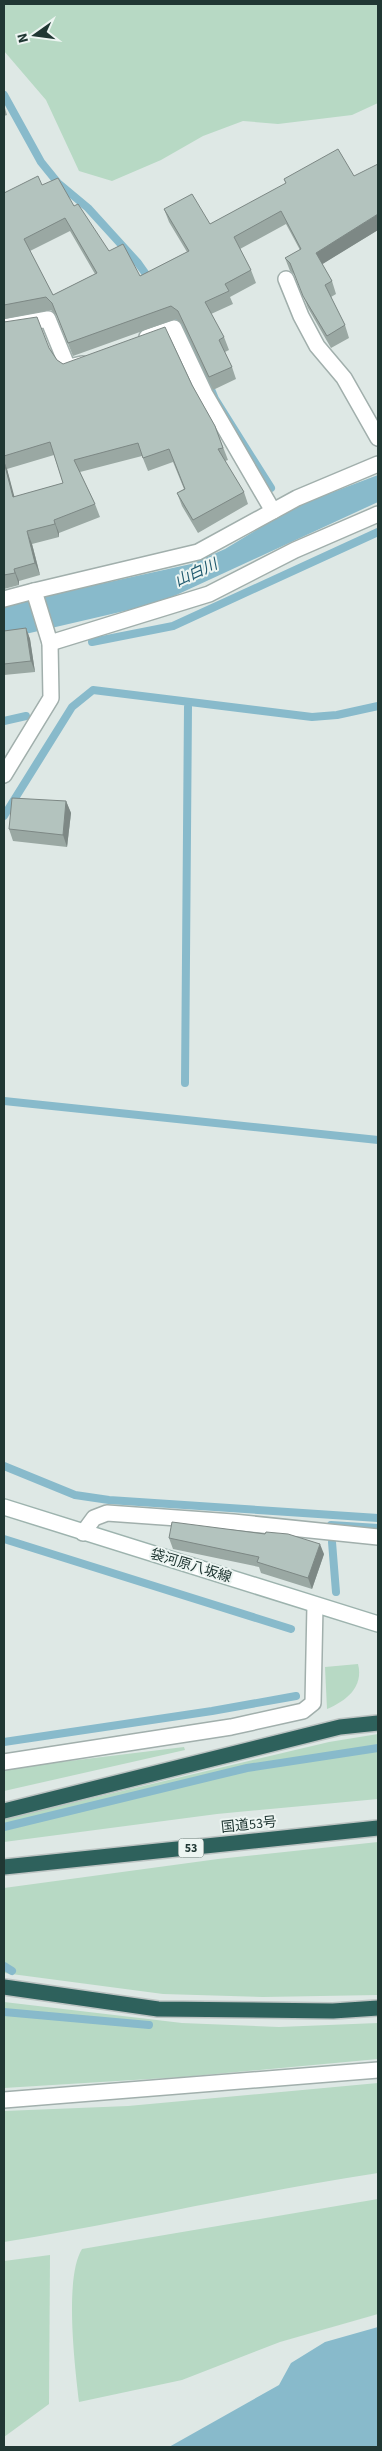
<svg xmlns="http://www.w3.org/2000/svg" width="382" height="2451" font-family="'Source Sans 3','Noto Sans JP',sans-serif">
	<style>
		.green { fill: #b7d9c4 }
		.water { fill: #88bacb }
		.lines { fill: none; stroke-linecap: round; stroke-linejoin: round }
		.stream { stroke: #88bacb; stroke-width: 8 }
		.street-casing { stroke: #a1afac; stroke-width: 18 }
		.secondary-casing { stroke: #9db3ae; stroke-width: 18 }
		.highway-casing { stroke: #bcc3c2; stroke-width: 18 }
		.street { stroke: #fff; stroke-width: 15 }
		.secondary { stroke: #fff; stroke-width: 15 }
		.highway { stroke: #2e615c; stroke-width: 15 }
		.wall { fill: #9aa8a3; fill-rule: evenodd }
		.shaded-wall { fill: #7d8885 }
		.building { fill: #b3c3be; stroke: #7d8885; fill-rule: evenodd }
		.labels { text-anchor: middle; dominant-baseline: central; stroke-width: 4; stroke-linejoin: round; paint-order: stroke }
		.shield { fill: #edf5f2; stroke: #5e706c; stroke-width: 1 }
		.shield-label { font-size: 12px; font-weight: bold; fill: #203733 }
		.street-label { font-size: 14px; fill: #203733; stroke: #edf5f2 }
		.water-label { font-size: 15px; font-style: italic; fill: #1f596e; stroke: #edf5f2 }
	</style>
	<rect width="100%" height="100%" fill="#dee8e5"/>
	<g class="green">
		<polygon points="4,4 378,4 378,103 352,115 278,124 243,121 203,136 161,160 112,181 79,171 46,100 4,51"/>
		<path d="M358 1664C364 1687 346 1701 327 1709L325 1667Z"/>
		<polygon points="378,1734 378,1799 217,1814 4,1842 4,1819 329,1742"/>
		<polygon points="184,1747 185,1750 4,1791 4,1769"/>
		<polygon points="378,1842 378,1995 263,1997 163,1994 4,1973 4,1888 218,1859"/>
		<polygon points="4,2002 182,2023 279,2027 378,2023 378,2059 182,2077 4,2088"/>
		<path d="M378 2083V2173C252 2192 129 2222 4 2242V2111L128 2106Z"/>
		<path d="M378 2199V2314L280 2342 182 2380 79 2402C75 2367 64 2278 82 2249Z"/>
		<polygon points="50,2255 49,2404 4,2437 4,2261"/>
	</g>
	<g class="water">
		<polygon points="378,475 378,502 159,603 4,639 4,605 191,564 225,549 296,506"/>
		<polygon points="378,2327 378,2447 169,2447 279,2385 291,2363 325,2342"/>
	</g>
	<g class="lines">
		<g class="stream">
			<polyline points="4,95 41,162 58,183 88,208 138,263 150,280"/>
			<polyline points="172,312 199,360 215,399 271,488"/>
			<polyline points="92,642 173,626 378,532"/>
			<polyline points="4,721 26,716"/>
			<polyline points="4,816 72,707 93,690 312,717 337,715 378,706"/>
			<polyline points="185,1083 188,707"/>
			<polyline points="4,1101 378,1140"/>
			<polyline points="4,1466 75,1495 109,1500 378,1518"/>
			<polyline points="331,1525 378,1528"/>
			<polyline points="4,1539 291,1629"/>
			<polyline points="332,1542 336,1592"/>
			<polyline points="4,1742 212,1711 296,1696"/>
			<polyline points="4,1827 247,1768 378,1748"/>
			<polyline points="4,1966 12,1971"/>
			<polyline points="4,2012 149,2025"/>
		</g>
		<g class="street-casing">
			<g id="street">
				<polyline points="286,279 301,316 317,346 344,378 378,438"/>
				<polyline points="4,327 48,319 66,363 69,367 82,364"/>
				<polyline points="147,337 174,328 205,394 273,511"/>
				<polyline points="4,599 34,591"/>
				<polyline points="50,643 209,594 295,550 378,514"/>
				<polyline points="4,775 51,698 50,643 34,591 198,552 297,498 378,464"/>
				<polyline points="83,1533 94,1518 107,1513 233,1522 378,1537"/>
				<polyline points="4,1762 231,1727 303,1711 313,1703 315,1605"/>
				<polyline points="4,2100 378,2070"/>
			</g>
		</g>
		<g class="secondary-casing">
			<polyline id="secondary" points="4,1507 378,1624"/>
		</g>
		<g class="highway-casing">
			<g id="highway">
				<polyline points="4,1811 340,1727 378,1723"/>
				<polyline points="4,1867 378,1828"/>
				<polyline points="4,1987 158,2009 333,2011 378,2008"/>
			</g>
		</g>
		<use href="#street" class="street"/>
		<use href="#secondary" class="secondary"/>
		<use href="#highway" class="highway"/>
	</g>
	<g class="wall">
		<polygon points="4,105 7,115 4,116"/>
		<path d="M284 179 378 230 322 264 332 281 336 294 331 297 345 325 349 338 331 348 308 308 295 275 290 271 285 258 300 250 286 224 240 249 251 270 256 283 230 297 233 304 211 314 224 337 229 350 225 352 232 367 236 379 213 390 182 324 176 319 73 356 57 316 51 310 4 319V193L42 185 74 206 109 251 140 276 187 252 169 222 164 209 210 224 286 184ZM70 231 95 274 53 295 30 251Z"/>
		<path d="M4 322 49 348 57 360 63 364 192 385 215 426 228 460 225 461 244 492 248 504 198 533 182 506 177 493 184 489 173 462 148 471 142 456 80 472 95 504 100 517 59 533V537L32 544 40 575 19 581V585L4 589ZM54 455 63 483 14 497 7 469Z"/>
		<polygon points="26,628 30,639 35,672 4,675 4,631"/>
		<polygon points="66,801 71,813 67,847 13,841 9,829"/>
		<polygon points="265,1534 324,1554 312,1589 261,1573 259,1567 173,1549 169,1538"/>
	</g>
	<g class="shaded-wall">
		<polygon points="378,214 378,230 321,265 316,253"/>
		<polygon points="4,461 7,469 18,510 13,497"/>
		<polygon points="54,520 59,533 59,537 55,524"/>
		<polygon points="27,531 32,544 40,575 35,563"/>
		<polygon points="14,569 19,581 19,585 15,573"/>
		<polygon points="26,628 30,639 35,672 31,661"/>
		<polygon points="66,801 71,813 67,847 63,835"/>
		<polygon points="320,1544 324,1554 312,1589 308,1578"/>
	</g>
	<g class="building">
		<path d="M338 149 354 176 378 164V214L316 253 332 281 325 285 345 325 327 336 303 296 290 263 285 258 301 249 281 211 234 237 251 270 225 284 229 291 205 302 224 337 219 340 232 367 209 377 178 311 171 306 68 343 52 303 46 297 4 305V193L38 176 42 185 58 178 74 206 78 204 109 251 123 244 140 276 189 251 164 209 192 194 210 224 286 183 284 179ZM65 218 97 273 53 295 24 239Z"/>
		<polygon points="37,317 49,348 57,360 63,364 165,327 192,385 215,426 223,448 218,449 244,492 193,520 177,493 185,489 169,449 143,458 138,443 74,460 95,504 54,520 55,524 27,531 35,563 14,569 15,573 4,575 4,462 13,497 63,483 50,442 4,456 4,322"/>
		<polygon points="26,628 31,661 4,664 4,631"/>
		<polygon points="12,798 66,801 63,835 9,829"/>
		<polygon points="172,1522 265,1534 266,1532 288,1534 320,1544 308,1578 257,1562 259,1557 169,1538"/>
	</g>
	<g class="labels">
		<rect class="shield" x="178.5" y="1838.5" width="25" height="19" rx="4"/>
		<g class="shield-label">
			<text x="191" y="1848">53</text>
		</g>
		<g class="street-label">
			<text transform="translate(191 1566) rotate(17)">袋河原八坂線</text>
			<text transform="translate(249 1825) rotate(-6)">国道53号</text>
		</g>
		<g class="water-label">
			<text transform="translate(196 573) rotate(-25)">山白川</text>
		</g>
	</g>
	<rect width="382" height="2451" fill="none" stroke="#203733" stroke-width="10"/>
	<g transform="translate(35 35) rotate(256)" stroke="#edf5f2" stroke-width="4" paint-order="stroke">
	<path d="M0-4L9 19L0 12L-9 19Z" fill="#203733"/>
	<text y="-8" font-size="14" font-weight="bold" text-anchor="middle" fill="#203733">N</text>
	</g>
</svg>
